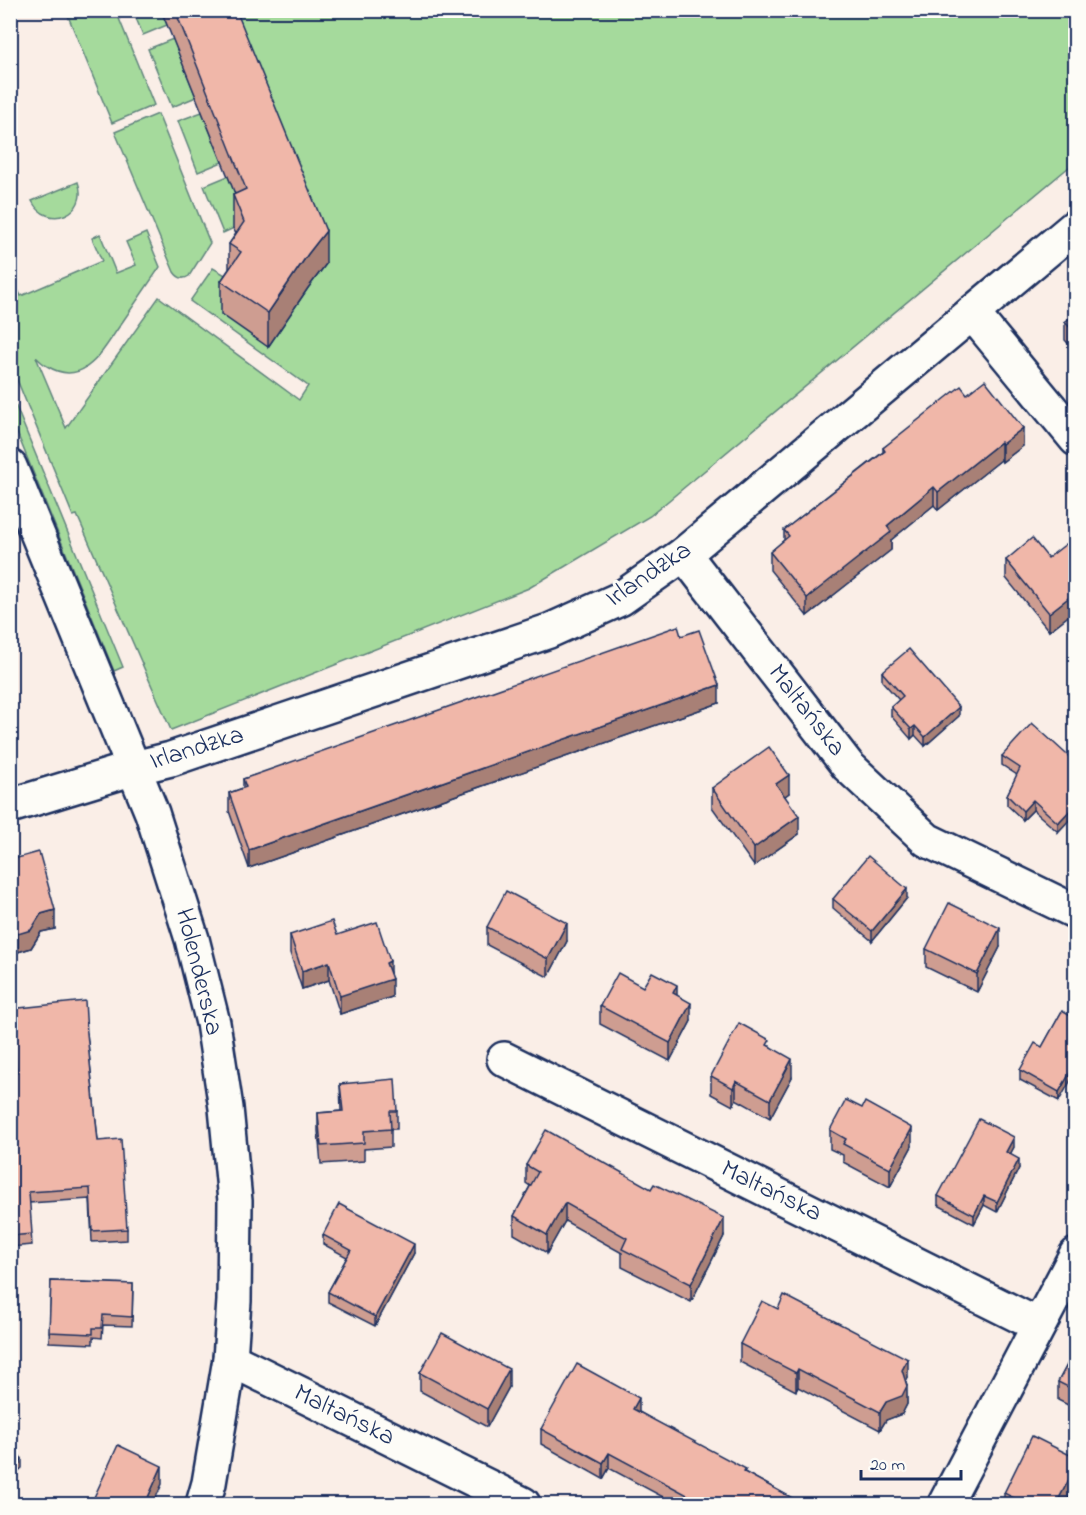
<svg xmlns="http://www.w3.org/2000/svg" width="1086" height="1515" font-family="'Indie Flower',sans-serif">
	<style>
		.green { fill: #a5da9c; stroke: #60847d; stroke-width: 1.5 }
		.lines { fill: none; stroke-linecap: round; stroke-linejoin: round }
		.minor-casing { stroke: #1b2f5e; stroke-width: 38 }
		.minor { stroke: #fdfcf7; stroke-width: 33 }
		.wall { fill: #ce9d91; stroke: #1b2f5e; stroke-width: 1.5 }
		.shaded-wall { fill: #a88076; stroke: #1b2f5e; stroke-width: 1.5 }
		.building { fill: #f0b7a9; stroke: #1b2f5e; stroke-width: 1.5 }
		.labels { text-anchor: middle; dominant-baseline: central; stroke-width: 6; stroke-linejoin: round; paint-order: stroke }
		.street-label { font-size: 26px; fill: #1b2f5e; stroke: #fdfcf7 }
	</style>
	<rect width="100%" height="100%" fill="#faeee7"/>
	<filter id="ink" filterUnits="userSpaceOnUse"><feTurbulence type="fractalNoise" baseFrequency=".0167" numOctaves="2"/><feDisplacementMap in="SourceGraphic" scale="12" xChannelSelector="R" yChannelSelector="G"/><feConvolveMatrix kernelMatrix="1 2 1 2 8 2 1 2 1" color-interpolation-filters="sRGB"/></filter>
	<g filter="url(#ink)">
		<g class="green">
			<polygon points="66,11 116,11 154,105 112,123"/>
			<polygon points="133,11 161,11 167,25 143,35"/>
			<path d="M223 11H1075V162L650 516 529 588 171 730 77 515 73 516 11 365 10 273 21 296 102 261 92 238 100 234 116 273 136 265 126 242 146 233 160 267C147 286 134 305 121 324 103 350 84 389 47 366 43 364 39 360 36 357L66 428 159 297 299 400 308 386 190 301 213 268 229 277 268 347Z"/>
			<polygon points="173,39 196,97 172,107 148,49"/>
			<polygon points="202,112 222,162 198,172 178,121"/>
			<path d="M158 114 210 243 189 276C183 280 178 278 174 272L115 132Z"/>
			<polygon points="228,176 247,222 223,233 204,186"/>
			<path d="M78 182C90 214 47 231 32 201Z"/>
			<polygon points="10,392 123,667 114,671 11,418"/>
		</g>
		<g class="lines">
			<g class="minor-casing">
				<g id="minor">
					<polyline points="972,313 1076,439"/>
					<polyline points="10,467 152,813 192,939 213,1023 226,1108 235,1201 234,1301 230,1359 209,1483 203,1504"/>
					<polyline points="684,554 848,766 927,840 1076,912"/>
					<polyline points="10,806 134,768 171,759 549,631 620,599 684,554 1076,226"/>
					<polyline points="504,1059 1038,1325"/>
					<polyline points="230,1359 523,1504"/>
					<polyline points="945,1504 1076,1255"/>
				</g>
			</g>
			<use href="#minor" class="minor"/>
		</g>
		<g class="wall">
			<polygon points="161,10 236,10 326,264 308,288 268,347 221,314 221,281 229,269 229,244 236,234 233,228 233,195 235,194"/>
			<polygon points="1076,313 1076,352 1065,340 1065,322"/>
			<polygon points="967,394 1023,446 1002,462 1001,460 938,510 934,505 891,540 891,550 807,616 770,570 770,552 784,540 784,530 883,452 883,448"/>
			<polygon points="1076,554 1076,610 1049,631 1006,578 1006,560 1048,558"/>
			<polygon points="681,636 719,703 249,868 229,811 229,793 243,788 243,779"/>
			<polygon points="882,672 959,716 925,746 915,735 911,739 891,716 891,707 899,700 882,681"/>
			<polygon points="1002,756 1076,763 1058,832 1033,810 1023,820 1007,805 1007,795 1017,775 1002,765"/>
			<polygon points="712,788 789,793 785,796 799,834 754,866 712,807"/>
			<polygon points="10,860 55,929 41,932 31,948 18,952 10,947"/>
			<polygon points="907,898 872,941 833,908 833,899"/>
			<polygon points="487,927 567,941 548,977 487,945"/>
			<polygon points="290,935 337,935 390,972 392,997 340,1014 329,980 302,989 290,953"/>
			<polygon points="1000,947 977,992 926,967 926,949"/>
			<polygon points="643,987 677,996 691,1021 670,1061 600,1024 600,1006"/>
			<polygon points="10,1009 87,1033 98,1141 127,1229 127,1240 92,1242 90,1199 29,1203 32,1245 10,1247 10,1073 16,1073 10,1025"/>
			<polygon points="1062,1011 1059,1101 1020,1080 1020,1070 1042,1047"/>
			<polygon points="770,1046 792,1077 770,1118 736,1099 733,1106 711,1094 711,1076"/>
			<polygon points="340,1084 397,1111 397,1129 391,1129 391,1147 364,1149 364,1161 321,1164 318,1131 318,1113 341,1111"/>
			<polygon points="830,1130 912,1146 890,1187 843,1162 843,1155 830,1149"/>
			<polygon points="1014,1147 1010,1154 1019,1168 997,1212 984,1205 974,1224 938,1205 938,1196"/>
			<polygon points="526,1165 724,1236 691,1302 622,1267 622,1253 565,1221 547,1253 514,1234 514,1216 530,1186 526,1183"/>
			<polygon points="323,1235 414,1253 375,1326 328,1302 328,1292 347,1257 323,1244"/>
			<polygon points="51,1281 133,1284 132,1326 103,1325 102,1338 93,1337 93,1344 49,1342"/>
			<polygon points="740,1344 908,1377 906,1381 907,1404 902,1414 886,1420 880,1430 798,1387 796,1391 740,1362"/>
			<polygon points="1076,1348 1076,1409 1058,1400 1058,1382"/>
			<polygon points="420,1373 509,1387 487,1427 420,1391"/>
			<polygon points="639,1412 746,1473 803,1504 676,1504 609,1468 603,1479 541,1444 541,1429"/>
			<polygon points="1076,1485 1065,1504 1004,1504 1004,1493"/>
		</g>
		<g class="shaded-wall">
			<polygon points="326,231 326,264 308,288 268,347 268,313 308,254"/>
			<polygon points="1023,428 1023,446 1002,462 1002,444"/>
			<polygon points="1001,442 1001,460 938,510 938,492"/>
			<polygon points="934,487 934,505 891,540 891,550 807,616 807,598 887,526"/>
			<polygon points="1076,592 1076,610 1049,631 1049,613"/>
			<polygon points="719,685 719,703 249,868 249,850"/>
			<polygon points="959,707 959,716 925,746 925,737"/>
			<polygon points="915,726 915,735 911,739 911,729"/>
			<polygon points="789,775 789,793 776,803 776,784"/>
			<polygon points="1033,800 1033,810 1023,820 1023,811"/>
			<polygon points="1076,804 1076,813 1058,832 1058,823"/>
			<polygon points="799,816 799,834 754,866 754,848"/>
			<polygon points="907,889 907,898 872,941 872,931"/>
			<polygon points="55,910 55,929 41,932 31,948 18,952 18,934 41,914"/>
			<polygon points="567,923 567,941 548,977 548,959"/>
			<polygon points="1000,928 1000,947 977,992 977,974"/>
			<polygon points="390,961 390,980 392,979 392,997 340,1014 340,996 386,963"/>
			<polygon points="329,962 329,980 302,989 302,971"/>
			<polygon points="677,985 677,1004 673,993"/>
			<polygon points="691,1003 691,1021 670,1061 670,1043"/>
			<polygon points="792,1059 792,1077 770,1118 770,1100"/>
			<polygon points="1076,1062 1076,1071 1059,1101 1059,1092"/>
			<polygon points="736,1081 736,1099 733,1106 733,1088"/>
			<polygon points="912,1128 912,1146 890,1187 890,1169"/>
			<polygon points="1014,1137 1014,1147 1006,1162 1006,1152"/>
			<polygon points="1019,1159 1019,1168 997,1212 997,1202"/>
			<polygon points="984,1196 984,1205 974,1224 974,1215"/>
			<polygon points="565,1203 565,1221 547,1253 547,1235"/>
			<polygon points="724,1218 724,1236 691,1302 691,1284"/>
			<polygon points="414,1244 414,1253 375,1326 375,1317"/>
			<polygon points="908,1359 908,1377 902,1388 902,1370"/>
			<polygon points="509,1369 509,1387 487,1427 487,1409"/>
			<polygon points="798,1369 798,1387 796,1391 796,1373"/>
			<polygon points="907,1386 907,1404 902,1414 886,1420 880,1430 880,1412 886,1402"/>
			<polygon points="639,1398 639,1414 633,1409"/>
			<polygon points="609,1453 609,1468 603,1479 603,1463"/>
			<polygon points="22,1459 22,1468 12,1477 10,1496 12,1468"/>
			<polygon points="162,1466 162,1484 153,1504 145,1504"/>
			<polygon points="1076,1466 1076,1485 1065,1504 1056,1504"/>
		</g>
		<g class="building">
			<polygon points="175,10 236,10 326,231 308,254 268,313 221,281 241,252 229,244 244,222 233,195 246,189"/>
			<polygon points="1076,313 1076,334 1065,322"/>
			<polygon points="985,380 1023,428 1002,444 1001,442 938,492 934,487 887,526 891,532 807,598 770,552 789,536 784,530 885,451 883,448 961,386 967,394"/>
			<polygon points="1032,538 1048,558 1066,544 1076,554 1076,592 1049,613 1006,560"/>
			<polygon points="678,626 681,636 699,630 719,685 249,850 229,793 246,787 243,779"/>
			<polygon points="909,649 959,707 925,737 915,726 911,729 891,707 903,696 882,672"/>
			<polygon points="1032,723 1076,763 1076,772 1073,775 1076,777 1076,804 1058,823 1033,800 1023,811 1007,795 1020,768 1002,756"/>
			<polygon points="769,747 789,775 776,784 799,816 754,848 712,788"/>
			<polygon points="39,852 55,910 41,914 31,930 18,934 10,929 10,860"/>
			<polygon points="868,856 907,889 872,931 833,899"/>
			<polygon points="506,891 567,923 548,959 487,927"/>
			<polygon points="949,903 1000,928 977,974 926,949"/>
			<polygon points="332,921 337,935 377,922 390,961 386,963 392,979 340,996 329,962 302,971 290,935"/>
			<polygon points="652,972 677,985 673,993 691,1003 670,1043 600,1006 618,973 643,987"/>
			<polygon points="85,1001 87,1033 98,1141 121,1139 127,1229 92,1231 90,1188 29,1192 32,1234 10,1236 10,1073 17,1072 10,1009"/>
			<polygon points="1062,1011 1076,1019 1076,1062 1059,1092 1020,1070 1035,1043 1042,1047"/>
			<polygon points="739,1023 770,1040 767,1045 792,1059 770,1100 736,1081 733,1088 711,1076"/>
			<polygon points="395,1079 397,1111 390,1111 391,1129 364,1131 364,1143 321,1146 318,1113 343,1111 340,1084"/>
			<polygon points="846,1100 862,1108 865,1102 912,1128 890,1169 843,1144 846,1139 830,1130"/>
			<polygon points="979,1119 1014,1137 1006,1152 1019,1159 997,1202 984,1196 974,1215 938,1196"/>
			<polygon points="546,1130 651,1189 654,1184 724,1218 691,1284 622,1249 627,1238 565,1203 547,1235 514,1216 538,1172 526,1165"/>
			<polygon points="339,1204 414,1244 375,1317 328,1292 351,1250 323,1235"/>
			<polygon points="51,1281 133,1284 132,1317 103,1315 102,1328 93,1328 93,1334 49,1332"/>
			<polygon points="784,1295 908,1359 902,1370 907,1386 902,1396 886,1402 880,1412 798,1369 796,1373 740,1344 762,1301 778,1309"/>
			<polygon points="442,1333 509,1369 487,1409 420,1373"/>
			<polygon points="1076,1348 1076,1391 1058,1382"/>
			<polygon points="577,1364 639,1398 633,1409 746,1469 744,1472 803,1504 704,1504 609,1453 603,1463 541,1429"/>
			<polygon points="10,1410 12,1410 10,1433"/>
			<polygon points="1032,1436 1076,1458 1076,1466 1056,1504 1026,1504 1004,1493"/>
			<polygon points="10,1444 22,1459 12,1468 10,1487"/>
			<polygon points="118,1445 162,1466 145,1504 91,1504"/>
		</g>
	</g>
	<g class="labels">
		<g class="street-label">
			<text transform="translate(649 575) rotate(-34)">Irlandzka</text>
			<text transform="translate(806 711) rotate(52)">Maltańska</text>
			<text transform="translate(197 749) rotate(-17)">Irlandzka</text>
			<text transform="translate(198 972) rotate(76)">Holenderska</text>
			<text transform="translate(771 1192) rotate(26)">Maltańska</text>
			<text transform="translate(344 1416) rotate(26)">Maltańska</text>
		</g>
	</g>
	<rect width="1086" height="1515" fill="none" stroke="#fdfcf7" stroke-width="36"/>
	<rect x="18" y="18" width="1050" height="1479" fill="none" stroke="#1b2f5e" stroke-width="2" filter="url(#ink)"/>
	<path d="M861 1470v9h100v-9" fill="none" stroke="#1b2f5e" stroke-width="3"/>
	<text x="870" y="1470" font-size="18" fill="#1b2f5e" stroke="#fdfcf7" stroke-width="4.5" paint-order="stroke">20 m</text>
</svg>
